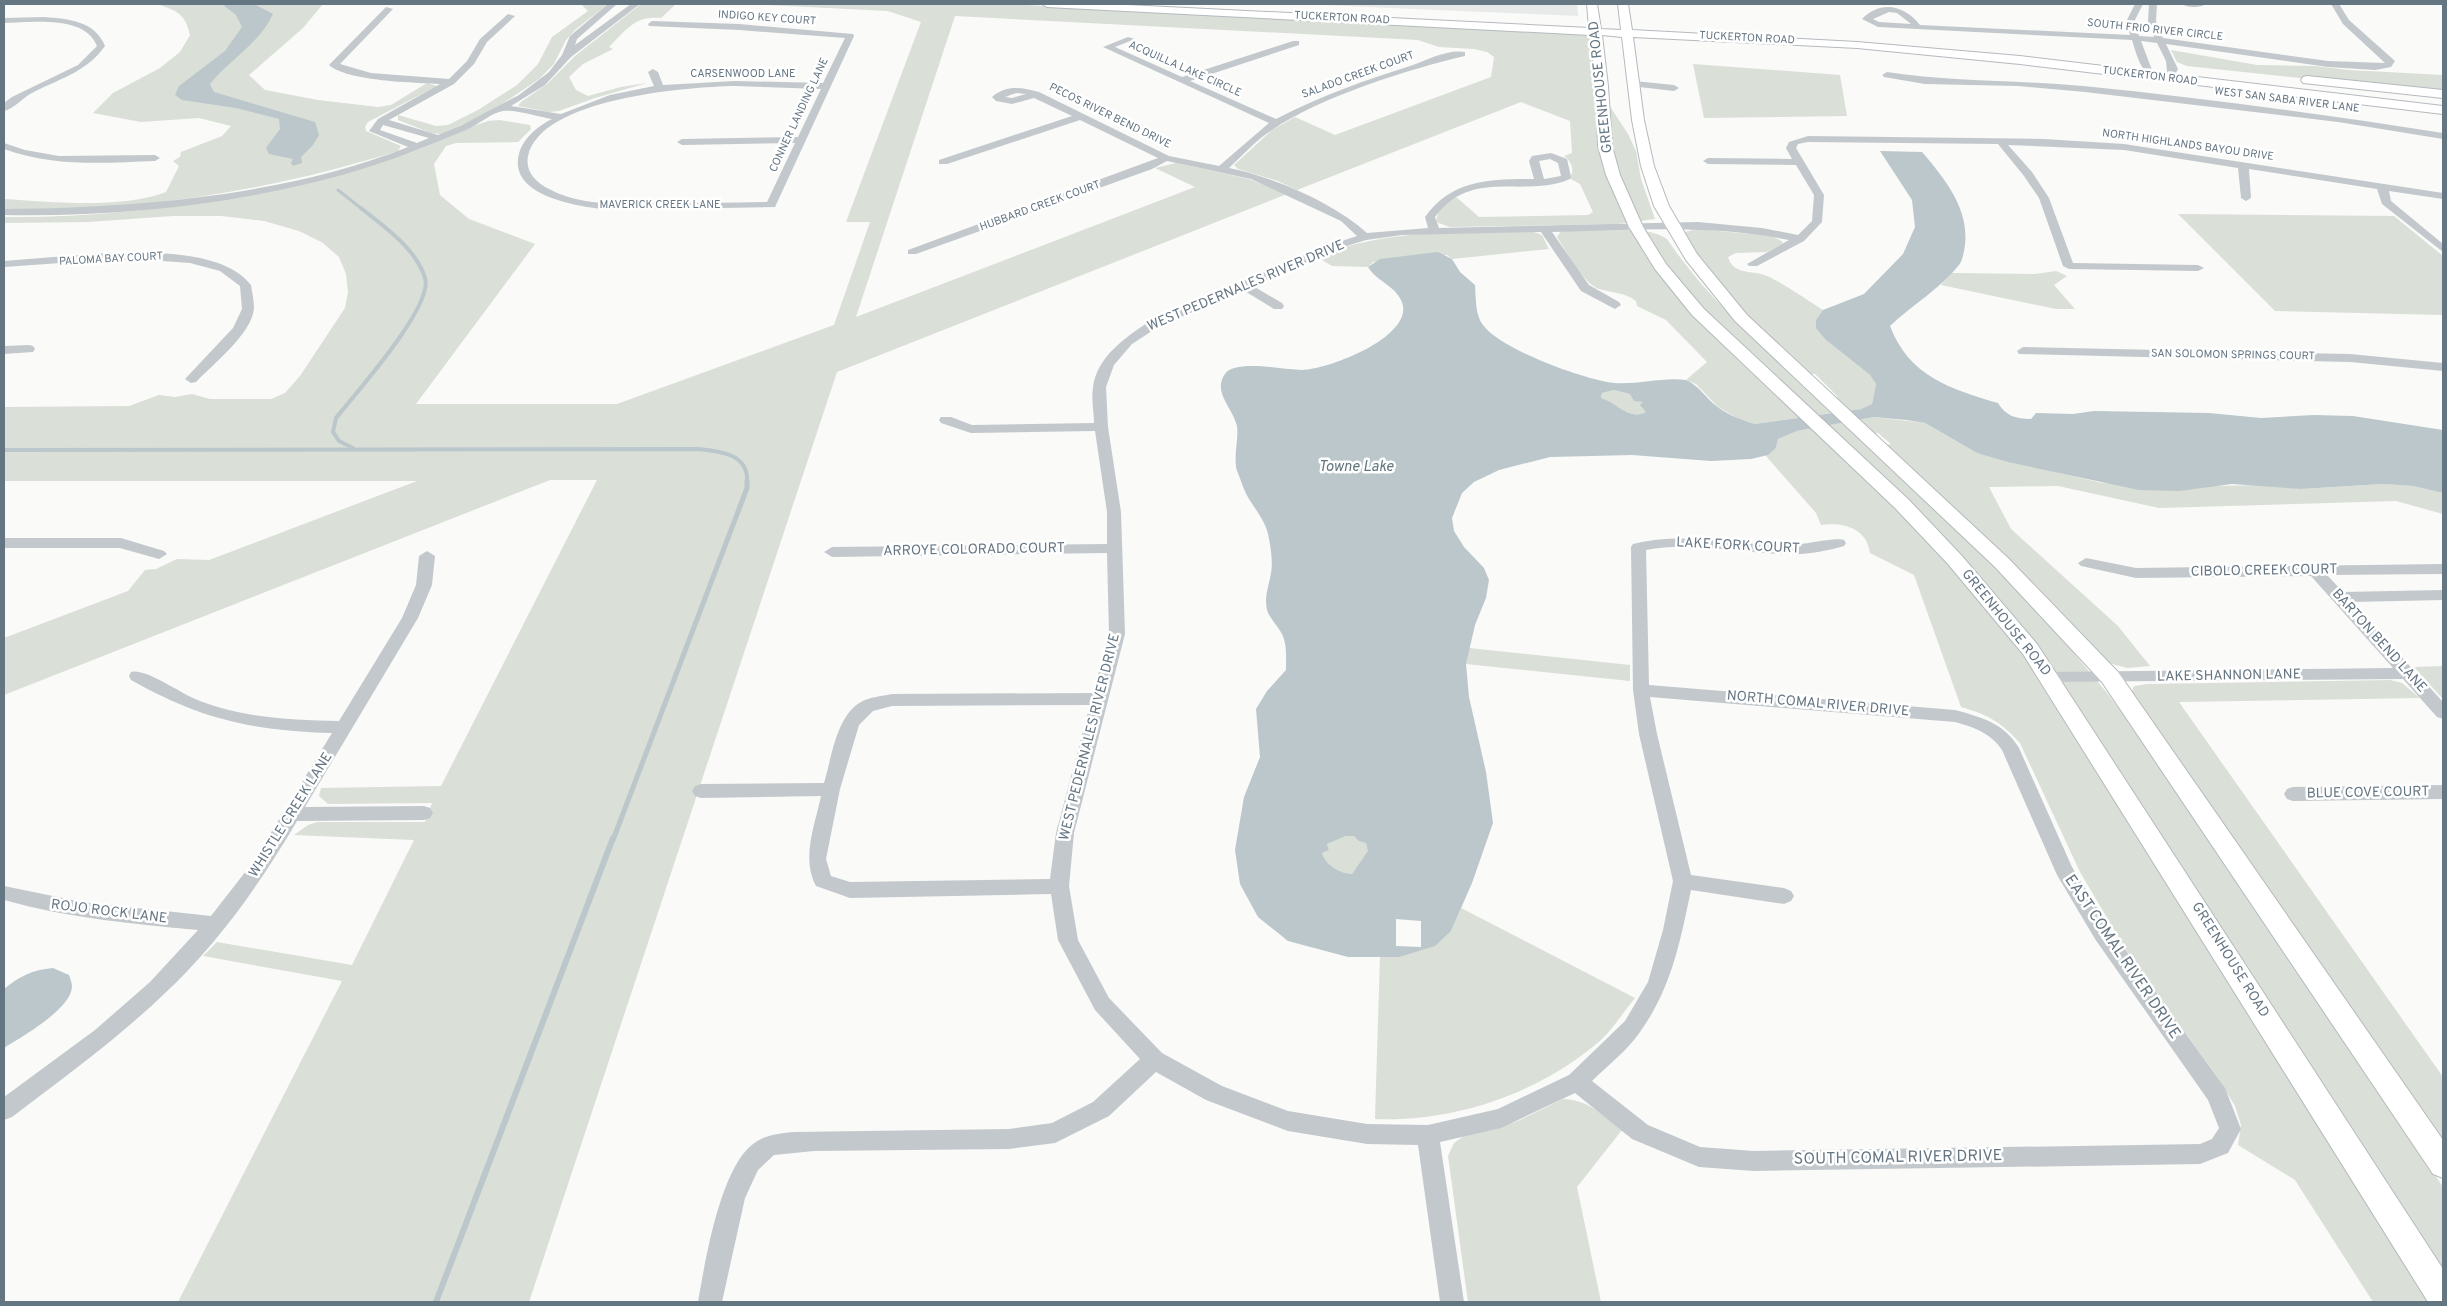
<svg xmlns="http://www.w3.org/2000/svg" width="2447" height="1306" font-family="Overpass,sans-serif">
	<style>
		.built { fill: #e8e9e9 }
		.green { fill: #dadfd7 }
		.water { fill: #bbc7cb; fill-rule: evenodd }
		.pier { fill: #fafaf8 }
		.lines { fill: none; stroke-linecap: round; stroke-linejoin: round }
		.stream-far3 { stroke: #bbc7cb; stroke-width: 3 }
		.stream-far2 { stroke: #bbc7cb; stroke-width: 4 }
		.stream-far1 { stroke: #bbc7cb; stroke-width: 5 }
		.stream { stroke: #bbc7cb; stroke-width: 6 }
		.major-casing { stroke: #b5babe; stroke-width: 2 }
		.minor { fill: #c3c8cc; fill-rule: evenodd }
		.major { fill: #fff; fill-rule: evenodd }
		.labels { text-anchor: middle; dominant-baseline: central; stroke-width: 5; stroke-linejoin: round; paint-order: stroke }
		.far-street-label { font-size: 11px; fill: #657683; stroke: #fff }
		.street-label { font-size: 14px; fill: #657683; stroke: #fff }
		.water-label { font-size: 15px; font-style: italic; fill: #60757c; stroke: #fff }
		.near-street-label { font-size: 16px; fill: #657683; stroke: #fff }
	</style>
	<rect width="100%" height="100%" fill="#fafaf8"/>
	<polygon class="built" points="1299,4 1577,4 1578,16"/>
	<g class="green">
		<path d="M157 4H323L303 28 249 75 265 90 318 100 378 107 391 105 427 83 437 86 368 122 365 127 366 131 401 146 398 151C269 191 138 212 4 210V199C50 202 122 209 166 192L179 166 173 161 180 157 181 152 222 136 231 126 199 118 141 122 93 113 113 93 160 68 180 52 190 35C185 13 177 11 157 4Z"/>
		<polygon points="581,4 608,4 576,29 566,40 554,64 539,79 490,112 441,134 431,133 398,120 398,115 436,126 448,125 478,110 517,85 538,64 552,37 588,11"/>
		<path d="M641 4H676L661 18C633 16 627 30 609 47L613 49 583 64 569 77 576 90 588 96 621 87 647 83 595 98 559 111 549 112 518 106 521 102 547 84 575 56Z"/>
		<path d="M748 4H1006L1583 33 1591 38 1593 69 1611 108 1628 134 1636 151 1641 179 1655 219 1616 224 1450 227 1436 222 1439 208 1456 197 1479 217 1588 215 1593 212 1580 184 1569 178C1576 171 1571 161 1564 156L1572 153 1570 121 1521 102 1297 190 1278 181 1238 169 1234 165 1272 130 1295 117 1335 135 1491 77 1494 57 1487 52 1474 49 1439 47 1418 40 955 16 856 317 1195 187 1155 168 1176 163 1249 179 1287 194 837 372 529 1302H178L342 981 203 956 217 942 352 965 414 840 294 835 308 825 318 822H425L432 803 328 804 319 796 321 788 441 786 597 480H550L4 695V638L128 591 145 570 156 569 177 559 209 560 417 481H4V407L129 406 159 395 175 397 192 394 210 399H271L285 393 300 376 345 308 348 292 346 274 339 257 323 243 299 231 264 221 221 216H173L88 222 4 223V217C139 218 267 196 397 157 428 148 457 131 488 121L499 120 530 125 531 129 518 142 456 143 446 146 434 164 440 195 469 219 535 244 416 404H617L834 325 870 222H846L921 22 888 11Z"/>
		<polygon points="2171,50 2257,65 2315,66 2349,70 2443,75 2443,93 2187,66 2177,62"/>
		<polygon points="1693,64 1840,75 1847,116 1704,118"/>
		<polygon points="2178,214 2394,216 2443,256 2443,315 2275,311"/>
		<path d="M1697 229 1772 236 1783 242 1781 245 1767 252 1736 253 1728 257C1733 273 1747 271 1761 274 1775 277 1808 301 1823 310L1816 320 1826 340 1870 375 1876 384 1872 404 1861 409 1755 424 1739 419 1718 407 1696 384 1686 380 1707 362 1666 320 1637 306 1636 301C1624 292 1613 293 1599 289 1584 284 1566 251 1557 237L1561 231C1590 231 1643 223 1667 239 1708 300 1766 350 1819 400L1838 397 1815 374H1807C1760 330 1721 289 1685 236V232Z"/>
		<path d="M1531 231 1542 235 1549 249 1452 259 1447 255 1373 262 1368 267 1332 266 1317 257C1386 228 1457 233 1531 231Z"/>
		<polygon points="2056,271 2067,276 2054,285 2075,309 2056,309 1941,285 1952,273 2035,274"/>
		<path d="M1614 390 1630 394 1644 401 1646 412C1629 420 1615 404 1601 398L1602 393Z"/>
		<path d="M1874 417 1925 423 1977 453 2102 483 2212 486 2266 485 2301 489 2383 484 2413 486 2443 493V514L2396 501 2159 508 2058 486 1989 487 2011 529 2118 626 2150 666 2127 668 2105 662 2008 558 1887 445 1891 444 1878 433 1857 437 1865 444H1868L2024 594 2108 694 2142 740 2443 1187V1302H2373L2295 1180 2238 1145 2241 1125 2235 1106 2218 1078 2126 950 2080 872 2020 743C2001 722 1989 715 1961 707L1914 575 1870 553C1867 528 1843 522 1821 525L1816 513 1766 456 1776 448 1778 439 1797 431Z"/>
		<polygon points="1469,648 1630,665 1630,681 1466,664"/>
		<polygon points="2443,666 2443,698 2442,698 2414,667"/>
		<polygon points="2390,680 2402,683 2420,698 2179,702 2443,1077 2443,1146 2130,695 2134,686 2147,684"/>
		<path d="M1346 836H1354L1366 843 1369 851 1352 874C1340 873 1326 866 1322 853L1329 850 1327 844Z"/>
		<path d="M1461 908 1635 998C1624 1011 1614 1028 1601 1040 1540 1093 1456 1122 1375 1119L1380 957H1399L1451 931Z"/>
		<path d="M1563 1099C1587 1099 1604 1116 1622 1130L1577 1187 1601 1302H1468L1448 1156 1454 1143 1467 1134 1493 1130 1520 1120Z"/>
	</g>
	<g class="water">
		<path d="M222 4H254L273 14C260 43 229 60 210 84L214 92 315 122 319 135 313 145 301 157 302 163 293 166 291 163 293 159 269 154 266 148 280 129 279 119 236 108 182 100 175 95 179 86 225 51 242 27 236 15Z"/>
		<path d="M1880 151 1922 152C1946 180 1972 212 1964 251 1963 256 1962 261 1959 265 1940 289 1912 305 1890 326 1909 376 1950 389 1998 403 2006 416 2016 419 2031 419L2036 413 2073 414 2094 411 2209 413 2261 418 2314 415 2353 416 2443 430V493L2413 486 2383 484 2301 489 2232 484 2179 491 2139 490 2008 462 1977 453 1925 423 1906 420 1874 417 1797 431 1778 439 1776 448 1768 455 1751 459 1711 461 1632 455 1550 457 1499 470 1474 482 1462 493 1452 518 1454 531 1464 547 1484 568 1489 580 1486 598 1475 625 1466 664 1469 697 1486 772 1493 823 1472 883 1451 931 1435 946 1399 957H1348L1288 941 1258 917 1240 884 1235 850 1244 797 1260 757 1256 709 1267 691 1286 670C1286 658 1287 647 1283 636 1279 627 1270 619 1267 610 1264 596 1269 586 1271 573 1273 563 1271 549 1269 539 1267 523 1257 512 1249 499 1244 491 1241 480 1237 471 1233 457 1239 438 1237 426 1233 408 1212 392 1225 374 1235 359 1284 370 1302 370 1327 370 1415 337 1402 302 1395 285 1376 281 1368 267L1380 259 1438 252 1452 259 1460 272 1475 285C1476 298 1475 315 1483 325 1500 349 1584 380 1614 383 1638 385 1662 377 1686 380 1700 386 1706 399 1719 408 1730 416 1742 420 1755 424L1861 409 1872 404 1876 384 1870 375 1826 340 1816 328V320L1823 310 1864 294 1903 254 1915 227 1912 200ZM1614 390 1630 394 1634 401 1643 402 1640 405 1646 412C1628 421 1616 402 1601 398L1602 393ZM1346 836H1354L1359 841 1366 843 1368 851 1352 874C1340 873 1326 866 1322 853L1329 850 1327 844Z"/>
		<path d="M53 968 69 975C70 978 72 983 72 986 72 1009 21 1037 4 1048V989C20 976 32 970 53 968Z"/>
	</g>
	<polygon class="pier" points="1396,919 1421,921 1421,947 1396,946"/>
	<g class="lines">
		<polyline class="stream-far3" points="338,190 362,209"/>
		<g class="stream-far2">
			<path d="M353 448 339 441 333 432 336 418C355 394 434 306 425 278 416 248 383 226 361 208"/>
			<path d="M4 450 698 449C720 451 749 454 747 482"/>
		</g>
		<polyline class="stream-far1" points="613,840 747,488 747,481"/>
		<polyline class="stream" points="436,1302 613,838"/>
		<g class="major-casing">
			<g id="major">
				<polygon points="1042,4 1107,4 1589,28 1587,4 1597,4 1601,29 1621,30 1618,4 1628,4 1632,30 1857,42 2020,56 2443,106 2443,114 2020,64 1857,48 1633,37 1644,120 1654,166 1669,206 1697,254 1747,315 2009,559 2118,672 2443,1140 2443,1178 2433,1174 2102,682 1995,567 1735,321 1686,260 1654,206 1641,166 1632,120 1622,37 1602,35 1608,86 1612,146 1620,175 1643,227 1666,264 1704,309 1909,500 1962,556 2037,644 2443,1269 2443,1302 2428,1302 2023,654 1948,564 1895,508 1692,315 1655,269 1629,227 1606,175 1598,146 1596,86 1590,35 1047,7"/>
				<polygon points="2307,76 2443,90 2443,98 2303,83 2301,80 2303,77"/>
			</g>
		</g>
		<g class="minor">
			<path d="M608 4H617L577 39 575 45 631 4H640L571 57 545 85 511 106 561 114 610 95 654 86 648 72 653 69 658 72 663 85 735 81 823 83 845 38 739 30 649 26 648 24 652 21 739 24 853 34 854 36 775 207 613 210C585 208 507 198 519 154 523 138 538 126 552 119 539 117 515 109 503 111 491 113 478 125 466 130 426 147 385 163 342 175 232 205 117 217 4 215V209C135 208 285 196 408 147L369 131 378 119 440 84C416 83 346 81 329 65L386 7 393 9 340 64 371 73 449 79 467 61 480 39 508 14 515 16 487 42 474 64 454 84 389 120 438 135 462 125 519 95 549 72 562 55 570 36ZM735 86 821 89 798 137 682 139 677 142 682 145 795 143 767 202C733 203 699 203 664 203 626 203 584 208 549 189 536 182 525 172 528 156 541 98 687 87 735 86ZM383 125 429 138 417 143 380 130Z"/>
			<path d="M2135 4H2143L2135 20 2139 36 2154 37 2148 21 2149 4H2157L2156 21 2163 38 2328 61 2385 63 2343 24 2331 4H2339L2349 20 2395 61 2391 67 2375 70 2328 67 2166 44 2178 69 2174 76 2162 81C2141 75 2138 59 2132 40L1878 27 1862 19C1881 0 1904 5 1920 25L2130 35 2127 20ZM1889 12 1897 13 1911 24 1879 22 1873 19ZM2141 41 2157 43 2166 61 2167 72 2162 75 2152 70Z"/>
			<path d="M2182 4H2206C2201 8 2187 8 2182 4Z"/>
			<path d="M44 17C69 19 95 21 105 46 86 73 58 79 30 94 22 99 13 109 4 111V103L12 97 78 65 97 46C84 14 31 23 4 23V18Z"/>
			<path d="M1128 37 1135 39 1115 47 1182 77 1293 41H1299V45L1190 81 1276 119C1320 96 1366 80 1413 65 1429 59 1448 49 1465 52V56C1409 69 1320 97 1272 130 1256 140 1243 155 1229 168 1274 177 1334 203 1367 233L1428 228 1425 217C1452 179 1491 179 1534 179L1529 161 1532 156 1551 153 1567 159 1571 177 1570 179C1523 199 1472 167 1435 217L1439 228 1698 222 1762 228 1798 235 1812 221 1814 195 1796 165 1708 164 1703 161 1708 158 1792 159 1786 148 1789 142 1808 136 2044 139 2124 144 2443 193V199L2389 191 2391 201 2443 244V252L2382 204 2377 189 2249 169 2251 198 2246 201 2241 198 2238 168 2124 150 2008 145 2032 172 2049 198 2073 263 2198 265 2204 268 2198 271 2069 269 2063 266 2039 198 2024 176 1998 144 1808 142 1798 144 1796 148 1824 195 1822 222 1804 241 1757 266H1749L1747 264 1789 240C1711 224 1631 230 1552 232L1589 285 1619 302 1621 305 1615 309 1581 291 1541 232 1402 235 1366 240 1334 250 1253 286 1282 303 1284 306 1282 309H1274L1243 290 1158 327 1132 344 1114 365 1106 387 1108 427 1121 512 1125 634 1074 833 1069 886 1078 940 1109 998 1162 1053 1222 1086 1288 1111 1367 1124 1428 1125 1498 1109 1569 1075 1625 1021 1648 982 1663 930 1673 881 1639 734 1633 690 1631 547 1633 544C1686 530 1737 547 1791 545 1804 545 1835 537 1844 540L1846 543 1844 546C1826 551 1807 555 1787 554 1740 554 1693 541 1646 550L1649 685 1955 710C1981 717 2004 723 2019 748L2072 867 2109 927 2225 1088 2241 1129 2228 1153 2200 1164 1754 1171 1699 1167 1632 1139 1575 1093 1501 1128 1440 1142 1464 1302H1440L1418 1145 1367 1144 1288 1131 1206 1100 1156 1072 1109 1116 1055 1143 1009 1149 814 1151 774 1155 758 1170 745 1198 722 1302H698C705 1262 720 1169 753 1144 764 1135 781 1133 794 1132L1009 1129 1052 1123 1093 1102 1140 1059 1095 1010 1058 940 1051 894 850 898 816 886C801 858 815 825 821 796L701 798 695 796 692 791 695 786 701 784 824 783C832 757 836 716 861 702 869 697 883 696 892 694L1093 693 1109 634 1107 553 832 557 824 552 832 547 1107 544V512L1095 431 971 433 941 423 939 420 941 417H951L972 425 1094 423C1094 412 1091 399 1093 388 1096 357 1126 337 1150 321L1326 246 1357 236 1341 221 1251 179 1167 161 1152 169 916 254H908V250L1158 158 1080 120 947 164H939V160L1072 116 1034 98 1012 104 996 101 992 97C1007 84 1023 88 1039 92L1169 156 1219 166 1269 123 1103 47ZM1016 93 1026 94 1012 98 1005 97ZM1550 159 1558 163 1561 176 1544 179 1539 161ZM1650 697 1955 722C1973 727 1991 733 2002 750L2057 875 2095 939 2208 1100 2219 1128 2212 1139 2200 1144 1754 1151 1700 1147 1648 1125 1592 1081C1608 1065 1628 1050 1640 1032 1672 987 1680 942 1691 890L1784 904 1791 901 1794 896 1791 891 1784 888 1691 875 1657 734ZM1090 705 1056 833 1050 879 850 882 831 876 826 859 840 789 859 725 873 711 892 706Z"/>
			<path d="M1887 72C1952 82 2018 80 2083 86 2203 98 2324 114 2443 133V139L2338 122 2085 92 2018 86 1925 84 1884 77 1882 75Z"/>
			<polygon points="1634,81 1674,85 1679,88 1674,91 1631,86 1631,82"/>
			<path d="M4 143 25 150 59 156 155 155 160 158 155 161C104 163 53 167 4 149Z"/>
			<path d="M103 253C146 253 222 248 251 285 252 292 254 301 254 308 252 334 213 364 196 382L191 383 185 379 233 328 242 309 240 286 220 271 190 263 148 260H103L4 267V261Z"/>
			<polygon points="29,345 33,346 35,349 33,352 4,354 4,346"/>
			<polygon points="2023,347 2350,354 2443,363 2443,371 2350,362 2019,354 2017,351"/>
			<polygon points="4,538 121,538 164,551 167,554 159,559 120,548 4,548"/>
			<path d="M427 551 435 556 432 585 418 618 305 807 424 806 430 808 433 813 430 818 424 820 297 821C260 884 217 945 163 995 116 1040 63 1078 12 1117L4 1120V1097L95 1030 150 982 198 930C132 924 68 918 4 900V886L82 902 211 916 253 862 332 733C253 731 200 719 131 680L129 676 131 672C145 668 179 692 193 698 239 718 290 720 339 721L402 618 416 585 419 556Z"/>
			<polygon points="2086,558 2136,568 2443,564 2443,574 2327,575 2343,592 2443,590 2443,600 2351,602 2443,702 2443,719 2437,717 2403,679 2045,682 2043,678 2045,674 2051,672 2393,668 2311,576 2136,578 2081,566 2078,563"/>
			<polygon points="2443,785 2443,799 2293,801 2287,799 2284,794 2287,789 2293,787"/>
		</g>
		<use href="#major" class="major"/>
	</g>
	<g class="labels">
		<g class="far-street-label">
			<text transform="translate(767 18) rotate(4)">INDIGO KEY COURT</text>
			<text transform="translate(1342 18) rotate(3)">TUCKERTON ROAD</text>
			<text transform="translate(2155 30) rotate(6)">SOUTH FRIO RIVER CIRCLE</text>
			<text transform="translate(1747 38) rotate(3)">TUCKERTON ROAD</text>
			<text transform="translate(1185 69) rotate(24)">ACQUILLA LAKE CIRCLE</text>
			<text x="743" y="74">CARSENWOOD LANE</text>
			<text transform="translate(1358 75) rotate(-20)">SALADO CREEK COURT</text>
			<text transform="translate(2150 76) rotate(7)">TUCKERTON ROAD</text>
			<text transform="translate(2287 100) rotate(7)">WEST SAN SABA RIVER LANE</text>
			<text transform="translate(799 115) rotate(-65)">CONNER LANDING LANE</text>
			<text transform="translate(1110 116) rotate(26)">PECOS RIVER BEND DRIVE</text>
			<text transform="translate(2188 145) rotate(8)">NORTH HIGHLANDS BAYOU DRIVE</text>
			<text x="660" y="205">MAVERICK CREEK LANE</text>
			<text transform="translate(1040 206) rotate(-20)">HUBBARD CREEK COURT</text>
			<text transform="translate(111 259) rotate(-3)">PALOMA BAY COURT</text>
			<text transform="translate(2233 355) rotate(1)">SAN SOLOMON SPRINGS COURT</text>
		</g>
		<g class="street-label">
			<text transform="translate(1601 87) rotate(-96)">GREENHOUSE ROAD</text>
			<text transform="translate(1246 286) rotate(-23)">WEST PEDERNALES RIVER DRIVE</text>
			<text transform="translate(1738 546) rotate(3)">LAKE FORK COURT</text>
			<text transform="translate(974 550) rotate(-1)">ARROYE COLORADO COURT</text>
			<text transform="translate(2264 571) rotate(-1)">CIBOLO CREEK COURT</text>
			<text transform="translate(2006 623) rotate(51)">GREENHOUSE ROAD</text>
			<text transform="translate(2379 641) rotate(48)">BARTON BEND LANE</text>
			<text transform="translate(2229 676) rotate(-1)">LAKE SHANNON LANE</text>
			<text transform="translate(1818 704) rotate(5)">NORTH COMAL RIVER DRIVE</text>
			<text transform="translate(1090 737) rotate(-76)">WEST PEDERNALES RIVER DRIVE</text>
			<text transform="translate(2368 793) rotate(-1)">BLUE COVE COURT</text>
			<text transform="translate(291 815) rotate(-58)">WHISTLE CREEK LANE</text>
			<text transform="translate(109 912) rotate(7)">ROJO ROCK LANE</text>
			<text transform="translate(2230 960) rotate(58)">GREENHOUSE ROAD</text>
		</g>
		<g class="water-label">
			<text x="1356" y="467">Towne Lake</text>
		</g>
		<g class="near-street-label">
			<text transform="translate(2122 957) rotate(56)">EAST COMAL RIVER DRIVE</text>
			<text transform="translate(1898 1158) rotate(-1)">SOUTH COMAL RIVER DRIVE</text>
		</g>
	</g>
	<rect width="2447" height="1306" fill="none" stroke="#657683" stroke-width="10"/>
</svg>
